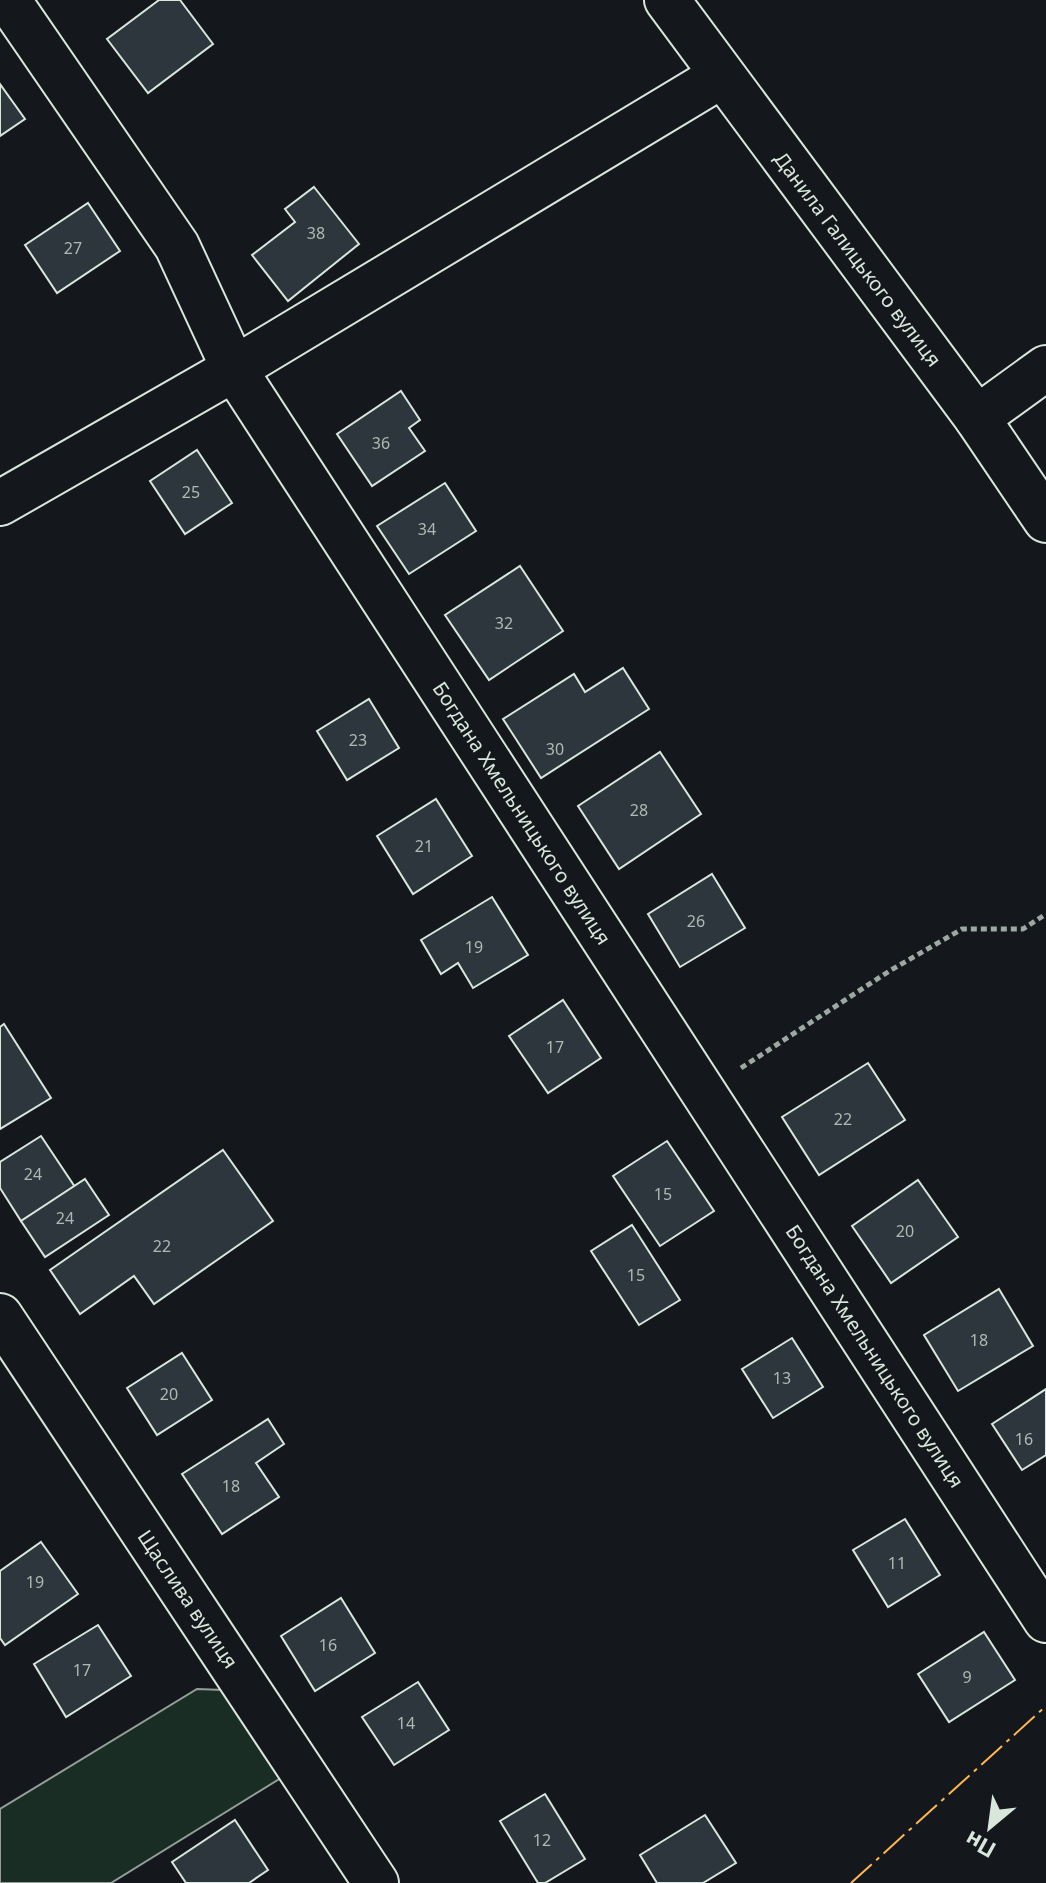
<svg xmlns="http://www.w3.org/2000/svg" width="1046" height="1883" font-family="'Noto Sans',sans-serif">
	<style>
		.green { fill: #1a2d24; stroke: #939e99; stroke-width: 2 }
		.building { fill: #2c363c; stroke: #d8e6dc; stroke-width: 2 }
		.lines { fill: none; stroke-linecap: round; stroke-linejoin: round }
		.street-casing { stroke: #d8e6dc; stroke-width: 48 }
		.path { stroke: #9da8a2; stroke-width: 5; stroke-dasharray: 6 4; stroke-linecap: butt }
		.street { stroke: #14181c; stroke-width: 44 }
		.power { stroke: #ffb74d; stroke-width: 2; stroke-dasharray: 28 6 4 6; stroke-linecap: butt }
		.labels { text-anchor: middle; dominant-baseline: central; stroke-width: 6; stroke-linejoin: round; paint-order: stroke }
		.number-label { font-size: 16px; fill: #adbab4 }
		.street-label { font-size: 20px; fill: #d8e6dc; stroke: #14181c }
	</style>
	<rect width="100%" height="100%" fill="#14181c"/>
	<polygon class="green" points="197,1689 224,1690 281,1778 111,1883 0,1883 0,1809"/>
	<g class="building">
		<polygon points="159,0 180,0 213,44 148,93 107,39"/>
		<polygon points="0,84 25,119 0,136"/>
		<polygon points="314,187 359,244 288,301 252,255 295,222 285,209"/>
		<polygon points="88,203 120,251 57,293 25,245"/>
		<polygon points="401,391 420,420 409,428 425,451 372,486 337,434"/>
		<polygon points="197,450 232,503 185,534 150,481"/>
		<polygon points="445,483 476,531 409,574 377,526"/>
		<polygon points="520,566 563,631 489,680 445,615"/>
		<polygon points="623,668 649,709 541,778 503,719 574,674 585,692"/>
		<polygon points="369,699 399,748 347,780 317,731"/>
		<polygon points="660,752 701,814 619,869 578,806"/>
		<polygon points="436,799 472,856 413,894 377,836"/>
		<polygon points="712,874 745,928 680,967 648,914"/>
		<polygon points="492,897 528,955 473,988 458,963 441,974 421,940"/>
		<polygon points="563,1000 601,1058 548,1093 509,1036"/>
		<polygon points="4,1024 51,1098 0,1129 0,1027"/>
		<polygon points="868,1063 905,1120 819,1175 782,1117"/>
		<polygon points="41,1136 75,1187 21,1221 0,1188 0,1162"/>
		<polygon points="667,1141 714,1211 660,1246 613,1176"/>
		<polygon points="223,1150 273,1221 154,1304 134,1276 80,1314 50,1270"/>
		<polygon points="85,1179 109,1215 45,1257 21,1221"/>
		<polygon points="918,1180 958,1237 891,1283 852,1226"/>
		<polygon points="632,1225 680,1300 639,1325 591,1251"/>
		<polygon points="999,1289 1033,1346 958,1391 924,1335"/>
		<polygon points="792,1338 823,1387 773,1418 742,1369"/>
		<polygon points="182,1353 212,1400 157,1435 127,1388"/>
		<polygon points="1046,1389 1046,1455 1022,1470 992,1424"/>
		<polygon points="268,1419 284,1444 256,1463 279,1497 222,1534 182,1474"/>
		<polygon points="905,1519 940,1575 888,1607 853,1550"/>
		<polygon points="41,1542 78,1594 5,1645 0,1638 0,1571"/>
		<polygon points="341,1598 375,1653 315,1691 281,1636"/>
		<polygon points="98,1625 131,1676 66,1717 34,1664"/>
		<polygon points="984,1632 1015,1680 949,1722 918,1674"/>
		<polygon points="418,1682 449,1730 394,1765 362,1717"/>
		<polygon points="545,1794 585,1859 545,1883 538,1883 500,1821"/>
		<polygon points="705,1815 736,1863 703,1883 657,1883 640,1855"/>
		<polygon points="235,1820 268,1870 249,1883 186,1883 172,1862"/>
	</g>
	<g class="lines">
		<g class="street-casing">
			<g id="street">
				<polyline points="8,0 177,246 234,369 1046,1620"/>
				<polyline points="667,0 977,418 1046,520"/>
				<polyline points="977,418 1046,368"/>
				<polyline points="0,503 234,369 721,76"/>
				<polyline points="0,1316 376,1883"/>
			</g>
		</g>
		<polyline class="path" points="741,1068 891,970 962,929 1023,929 1046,914"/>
		<use href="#street" class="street"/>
		<polyline class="power" points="851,1883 1046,1706"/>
	</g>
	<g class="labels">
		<g class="number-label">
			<text x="316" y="233">38</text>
			<text x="73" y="248">27</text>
			<text x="381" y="443">36</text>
			<text x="191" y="492">25</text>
			<text x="427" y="529">34</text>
			<text x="504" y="623">32</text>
			<text x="358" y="740">23</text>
			<text x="555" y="749">30</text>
			<text x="639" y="810">28</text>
			<text x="424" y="846">21</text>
			<text x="696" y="921">26</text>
			<text x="474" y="947">19</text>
			<text x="555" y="1047">17</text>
			<text x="843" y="1119">22</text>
			<text x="33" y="1174">24</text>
			<text x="663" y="1194">15</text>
			<text x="65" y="1218">24</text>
			<text x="905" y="1231">20</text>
			<text x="162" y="1246">22</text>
			<text x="636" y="1275">15</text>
			<text x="979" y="1340">18</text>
			<text x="782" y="1378">13</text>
			<text x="169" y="1394">20</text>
			<text x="1024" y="1439">16</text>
			<text x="231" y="1486">18</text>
			<text x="897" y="1563">11</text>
			<text x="35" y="1582">19</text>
			<text x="328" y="1645">16</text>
			<text x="82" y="1670">17</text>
			<text x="967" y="1677">9</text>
			<text x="406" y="1723">14</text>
			<text x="542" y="1840">12</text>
		</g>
		<g class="street-label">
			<text transform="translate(858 259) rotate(53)">Данила Галицького вулиця</text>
			<text transform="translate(522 813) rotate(57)">Богдана Хмельницького вулиця</text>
			<text transform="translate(875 1356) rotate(57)">Богдана Хмельницького вулиця</text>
			<text transform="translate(188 1599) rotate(56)">Щаслива вулиця</text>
		</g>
	</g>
	<g transform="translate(990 1827) rotate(209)" stroke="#14181c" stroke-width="6" paint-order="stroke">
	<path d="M0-6L14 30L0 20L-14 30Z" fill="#d8e6dc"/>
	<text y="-12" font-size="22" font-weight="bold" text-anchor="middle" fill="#d8e6dc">Пн</text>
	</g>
</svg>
